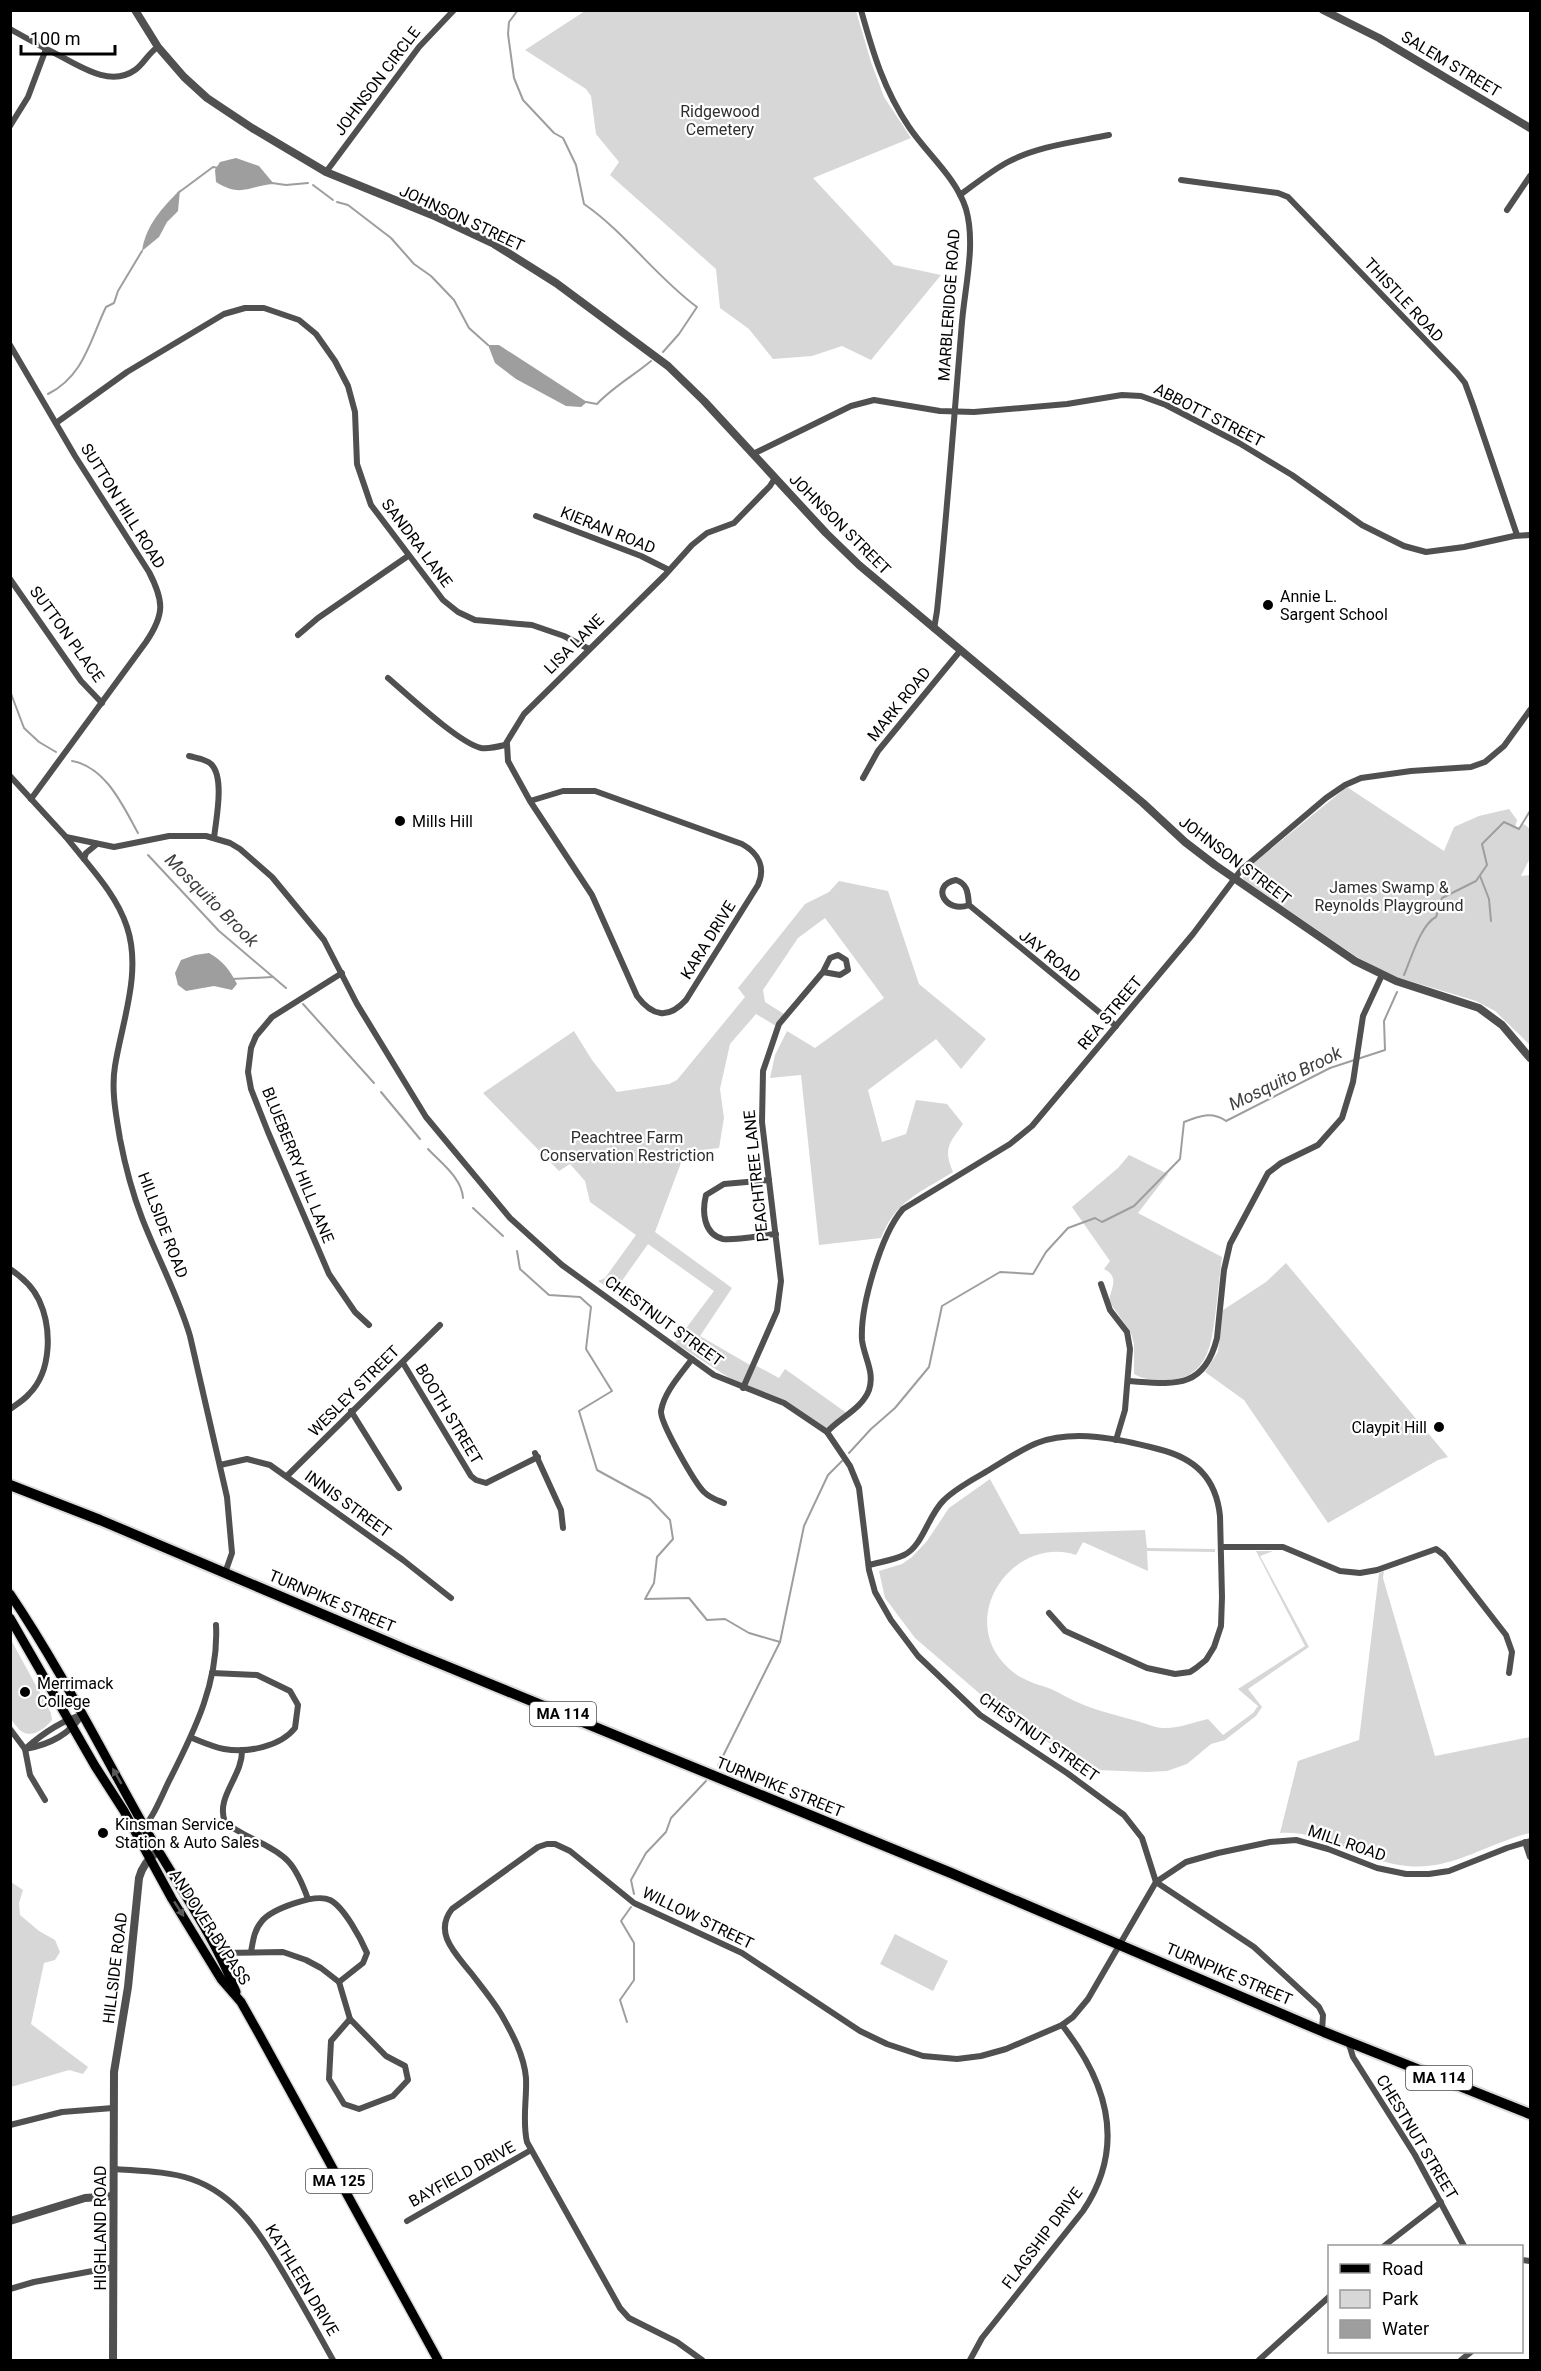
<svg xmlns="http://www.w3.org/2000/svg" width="1541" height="2371" font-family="Roboto,sans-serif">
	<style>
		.green { fill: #d7d7d7 }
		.water { fill: #9e9e9e }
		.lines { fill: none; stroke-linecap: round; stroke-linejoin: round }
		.stream { stroke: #9e9e9e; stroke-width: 2 }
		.primary-casing { stroke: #dbdbdb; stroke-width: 12 }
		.trunk-casing { stroke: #dbdbdb; stroke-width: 14 }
		.minor { stroke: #505050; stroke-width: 6 }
		.tertiary { stroke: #505050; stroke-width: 8 }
		.primary { stroke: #000; stroke-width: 9 }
		.trunk { stroke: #000; stroke-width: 10 }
		.oneway { fill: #595959 }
		.poi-dot { fill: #000; stroke: #fff; stroke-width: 2 }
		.labels { text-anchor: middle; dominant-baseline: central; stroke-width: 4.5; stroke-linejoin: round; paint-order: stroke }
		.shield { fill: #fff; stroke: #4c4c4c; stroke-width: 1.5 }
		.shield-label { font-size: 15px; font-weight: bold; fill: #000 }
		.street-label { font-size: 16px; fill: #000; stroke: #fff }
		.park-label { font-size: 16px; fill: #2e2e2e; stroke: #fff }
		.poi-label { font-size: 16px; fill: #000; stroke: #fff; text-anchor: start }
		.water-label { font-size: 18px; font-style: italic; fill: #3f3f3f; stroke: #fff }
	</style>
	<rect width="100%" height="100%" fill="#fff"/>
	<g class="green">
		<polygon points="585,11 856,11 871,62 884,97 911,138 813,178 894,265 941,275 871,360 842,346 812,356 773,359 749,329 720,308 716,269 610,175 619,162 596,134 591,96 586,89 525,50"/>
		<polygon points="1347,787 1444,851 1454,827 1479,816 1509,809 1517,820 1515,828 1520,827 1524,824 1530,829 1530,858 1521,876 1530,875 1530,1045 1495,1011 1476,1001 1390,975 1357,957 1243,879 1244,871"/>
		<path d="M839 881 888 891 919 984 986 1039 961 1069 936 1039 868 1090 882 1142 906 1134 916 1100 947 1104 963 1124C949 1144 943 1148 953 1172 920 1193 896 1200 881 1238L819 1245 801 1075 770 1078 775 1055 787 1031 815 1048 884 998 825 918 798 938 763 990 765 1002 784 1014 776 1026 756 1014 730 1044 720 1089 724 1118 719 1148 685 1152 655 1232 732 1288 700 1336 750 1365 742 1386 675 1343 714 1291 648 1244 614 1292 598 1281 605 1278 636 1235 590 1202 585 1181 570 1164 559 1171 483 1093 574 1031 592 1060 617 1092 669 1084 677 1080 745 997 738 988 805 904 829 892Z"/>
		<path d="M1129 1155 1168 1174 1138 1213 1222 1257C1220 1274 1218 1291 1216 1309 1212 1339 1210 1377 1170 1380 1159 1381 1143 1380 1134 1374V1344L1131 1333 1109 1301C1111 1288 1120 1277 1104 1269L1110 1261 1072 1207 1118 1168Z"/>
		<polygon points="1286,1263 1448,1457 1438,1460 1328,1523 1244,1400 1205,1372 1218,1352 1223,1310 1266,1282"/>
		<polygon points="753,1364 779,1378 785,1369 848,1414 827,1432 796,1410 743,1388"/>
		<path d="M990 1479 1020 1534 1145 1530 1147 1548 1215 1549V1552L1147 1551 1148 1571 1083 1542 1076 1555C1023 1537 969 1597 993 1648 999 1659 1007 1668 1017 1675 1028 1682 1040 1685 1051 1689 1062 1694 1073 1701 1084 1705 1101 1712 1120 1716 1137 1721 1145 1723 1155 1728 1163 1728 1177 1729 1195 1722 1208 1719L1223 1735 1253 1713 1258 1706 1238 1689 1305 1646 1256 1551H1273L1260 1556 1309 1647 1248 1689 1262 1707 1256 1716 1225 1740 1211 1744 1187 1764 1167 1771 1147 1772 1097 1770 1032 1733 1017 1719 986 1699 915 1638 885 1598 879 1571 902 1564 912 1557 927 1541 949 1508Z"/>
		<path d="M1384 1571 1383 1578 1435 1756 1530 1737V1833C1490 1842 1451 1871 1407 1866 1363 1862 1325 1830 1280 1833L1298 1761 1359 1740 1379 1573Z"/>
		<path d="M11 1640 51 1713 52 1720C43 1731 28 1741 17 1727 14 1723 11 1720 10 1715 7 1691 10 1665 11 1640Z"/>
		<polygon points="11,1882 23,1890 19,1903 20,1915 39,1931 55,1940 60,1952 55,1960 44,1963 31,2024 88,2067 83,2074 69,2070 11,2087"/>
		<polygon points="895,1934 948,1961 933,1991 880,1964"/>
	</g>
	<g class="water">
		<path d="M236 158 259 166 274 184C247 186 242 198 216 182L215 170 220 162Z"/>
		<path d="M180 190 178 211 167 222 159 237 142 251C146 225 162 208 180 190Z"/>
		<polygon points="488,345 499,345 587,402 581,407 566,406 516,379 495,363"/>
		<path d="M209 953C223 961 230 970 237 984L232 990 214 986 186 991 178 985 175 973 181 960 195 955Z"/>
	</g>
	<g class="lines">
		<g class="stream">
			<path d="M518 10 509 22 508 34 514 78 523 100 554 133 563 138 576 165 584 204C626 233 655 276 697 307L679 334 663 352"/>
			<polyline points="272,183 286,185 308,183"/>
			<polyline points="313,185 333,200"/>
			<polyline points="178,193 213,167 218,168"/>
			<polyline points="337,202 348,205 391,238 414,264 431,276 454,300 469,328 488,345"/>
			<path d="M48 394C84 376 90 340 106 307L114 303 118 291 142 251"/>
			<path d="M586 402 597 404C613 387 633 376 651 361"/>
			<polyline points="10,691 24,728 39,742 56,752"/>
			<path d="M72 761C106 767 123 806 138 833"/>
			<polyline points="148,855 219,931 286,988"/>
			<polyline points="1480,876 1489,899 1491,921"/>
			<path d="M1404 975C1411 959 1421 924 1436 917L1442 898 1476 881 1487 865 1482 844 1504 822 1519 829 1530 811"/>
			<polyline points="232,979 273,977"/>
			<polyline points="303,1004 374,1083"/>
			<polyline points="381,1092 420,1139"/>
			<path d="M428 1149C441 1163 462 1178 463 1198"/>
			<polyline points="473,1208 503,1236"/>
			<polyline points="517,1251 520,1269 549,1295 580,1297 591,1307 586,1349 612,1391 579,1411 597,1470 650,1499 670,1520 673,1539 657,1557 654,1583 645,1599 689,1598 707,1620 725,1619 749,1633 780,1642"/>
			<path d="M849 1453 871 1429 895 1408 929 1367 942 1306 1000 1272 1033 1274 1046 1252 1068 1228 1095 1218 1102 1222 1134 1206 1180 1159 1184 1122C1199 1116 1212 1111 1226 1121L1330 1068 1385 1050 1384 1021 1397 992"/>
			<polyline points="718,1766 780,1642 804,1526 828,1475 842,1461"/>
			<polyline points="634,1894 631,1880 646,1853 666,1832 671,1818 706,1781"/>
			<polyline points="627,2022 620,2000 634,1980 634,1943 621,1921 631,1907"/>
		</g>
		<g class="primary-casing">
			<g id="primary">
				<path d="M10 1594C60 1668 101 1750 145 1828 176 1883 213 1933 236 1992"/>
				<polyline points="10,1618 95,1766 124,1811 172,1899 221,1979 241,2002 259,2034 438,2360"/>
			</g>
		</g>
		<g class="trunk-casing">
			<polyline id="trunk" points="10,1485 100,1520 407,1650 951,1873 1324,2032 1530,2114"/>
		</g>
		<g class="minor">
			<path d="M861 10C873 53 884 90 909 127 927 154 956 177 966 209 976 244 965 286 962 322 954 418 947 515 937 611L934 629"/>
			<polyline points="10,29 46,49"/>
			<path d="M10 126 28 97 46 49C72 60 107 90 135 70 144 64 148 53 158 47"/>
			<polyline points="326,172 419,47 454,10"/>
			<polyline points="1181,180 1278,193 1288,197 1457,373 1465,383 1473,405 1517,535"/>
			<path d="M960 195C975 184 990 172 1006 163 1037 146 1075 142 1109 135"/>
			<polyline points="1507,210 1530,176"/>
			<path d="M10 345 75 456 149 572C164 601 165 614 146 642L31 799"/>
			<polyline points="56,423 127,372 224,314 245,308 264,308 299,320 316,334 335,361 348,386 355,412 357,464 371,505 443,600 458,612 475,620 532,625 564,636 589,649"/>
			<polyline points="753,454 851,406 874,400 940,411 974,412 1067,404 1122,395 1141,396 1166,405 1239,443 1292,475 1362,525 1404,546 1426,552 1464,547 1514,536 1530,535"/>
			<polyline points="536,516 641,556 669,570"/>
			<polyline points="10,579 81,681 102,703"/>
			<polyline points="298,635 318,618 408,556"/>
			<path d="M388 678C408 695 459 743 481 748 489 749 497 747 505 745L524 714 665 575 692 545 707 533 734 523 770 486 775 478"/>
			<path d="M507 744 508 761 530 801 563 791H595L742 844C758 853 766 867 758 885L686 1000C668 1020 652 1016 637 996L592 895 530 801"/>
			<path d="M189 756C196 758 206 759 211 764 225 777 216 820 214 838"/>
			<polyline points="10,776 66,837 114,847 169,836 206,836 230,843 240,849 272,877 324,940 357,1004 426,1117 510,1218 562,1265 714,1375 784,1403 827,1432 850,1466 859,1488 869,1570 875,1592 891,1620 918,1656 980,1715 1067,1773 1124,1815 1142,1838 1156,1882 1254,1947 1319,2007 1323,2015 1322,2031"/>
			<polyline points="863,778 878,751 960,651"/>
			<path d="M66 837C88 865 116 893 127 927 142 972 122 1022 115 1066 111 1090 116 1115 120 1139 125 1165 132 1192 142 1218 157 1257 178 1295 190 1336L227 1497 232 1553 225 1573"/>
			<polyline points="84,859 86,853 97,844"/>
			<path d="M969 905C945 914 930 885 956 880 968 884 968 894 969 905L1116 1026"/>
			<polyline points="342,973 272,1017 256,1036 251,1048 248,1072 251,1089 268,1132 329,1274 355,1312 369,1325"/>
			<path d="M769 1180 724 1184 706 1195C702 1211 703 1234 723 1239 733 1241 764 1235 776 1234"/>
			<path d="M10 1269C22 1277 33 1287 39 1300 52 1328 52 1371 29 1394 24 1400 17 1404 10 1409"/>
			<polyline points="1101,1284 1110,1310 1127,1332 1130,1349 1125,1410 1116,1440"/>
			<path d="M692 1359C681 1374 664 1392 661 1411 660 1423 695 1483 704 1492 710 1498 717 1500 724 1503"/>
			<polyline points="403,1363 471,1476 476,1480 486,1483 538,1457"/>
			<path d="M1128 1381C1172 1384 1204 1391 1217 1338L1224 1270 1230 1244 1268 1173 1281 1163 1318 1145 1342 1118 1353 1082 1363 1016 1382 975"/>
			<polyline points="743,1388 777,1311 781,1281 762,1122 763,1071 779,1024 823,972 830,958 838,955 846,960 848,970 840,975 823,972"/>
			<polyline points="351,1411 399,1488"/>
			<path d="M827 1432C839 1418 862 1409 869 1390 875 1372 864 1357 862 1340 860 1307 881 1234 903 1209L1010 1144 1032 1126 1193 934 1241 870 1326 798 1345 785 1361 778 1411 771 1471 767 1485 762 1504 746 1530 710"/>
			<polyline points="535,1453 561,1510 563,1528"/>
			<polyline points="220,1465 247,1459 270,1465 403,1560 451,1598"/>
			<polyline points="287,1476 440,1325"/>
			<polyline points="1222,1547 1283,1547 1340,1571 1360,1573 1377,1570 1436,1549 1444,1555 1506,1635 1512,1652 1509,1673"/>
			<path d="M869 1565C880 1562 894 1560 904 1555 923 1546 928 1515 944 1500 956 1488 974 1479 989 1470 1004 1461 1020 1450 1037 1443 1074 1429 1120 1439 1158 1449 1195 1458 1216 1478 1220 1516L1222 1597 1221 1626 1214 1647 1206 1660 1196 1668 1190 1672 1175 1674 1147 1668 1065 1631 1049 1613"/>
			<path d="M82 1715C69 1735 48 1745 25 1749 42 1734 60 1721 82 1715Z"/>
			<polyline points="10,1729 25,1749 30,1775 45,1800"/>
			<path d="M192 1738C202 1742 213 1747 224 1749 247 1753 280 1747 295 1728L298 1705 290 1691 257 1675 212 1673"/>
			<path d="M242 1750C243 1776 215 1797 225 1822 233 1829 243 1834 253 1839 287 1855 295 1863 308 1899"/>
			<path d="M137 1835C153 1820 160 1799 170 1779 195 1730 219 1681 216 1625"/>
			<polyline points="1525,1842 1530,1857"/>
			<path d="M251 1952C253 1941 254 1930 262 1921 272 1909 315 1893 330 1900 344 1907 361 1939 367 1953L363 1963 339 1982"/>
			<polyline points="220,1953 283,1952 306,1960 321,1968 339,1982 350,2019"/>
			<polygon points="350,2019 386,2056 405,2066 408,2080 393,2096 359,2109 344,2104 329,2079 331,2041"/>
			<polyline points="1348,2041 1353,2057 1415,2155 1464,2246"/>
			<polyline points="10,2125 62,2112 113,2108"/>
			<path d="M114 2169C139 2171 167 2171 191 2179 241 2196 265 2242 290 2284 305 2309 319 2335 333 2360"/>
			<polyline points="407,2221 531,2150"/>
			<polyline points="1384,2246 1441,2202"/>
			<polyline points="1522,2260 1530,2261"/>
			<polyline points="10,2289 34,2282 114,2267"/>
			<path d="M702 2360 677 2342 629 2318 620 2308 527 2142C522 2121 527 2099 526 2078 524 2055 512 2033 501 2014 492 1999 481 1986 471 1973 456 1954 433 1933 452 1909L538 1847 547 1844H555L570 1851 634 1903 742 1953 860 2031 887 2044 923 2056 957 2059 981 2056 1006 2049 1062 2025 1073 2017 1088 1999 1156 1882 1186 1862 1218 1853 1270 1842 1296 1840 1328 1849 1377 1868 1406 1874H1429L1449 1871 1507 1848 1530 1841"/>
			<path d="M970 2360 982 2338 1083 2211C1127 2146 1107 2082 1062 2025"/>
			<polyline points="1259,2360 1330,2296"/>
			<polyline points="1461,2360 1471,2352"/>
		</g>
		<g class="tertiary">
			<polyline points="135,10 158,47 184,77 207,98 252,128 326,172 432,215 494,244 556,283 668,366 704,401 826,533 859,565 1143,803 1185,842 1215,865 1355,961 1396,981 1479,1008 1502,1025 1530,1058"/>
			<polyline points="1323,10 1379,38 1530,128"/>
			<polyline points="10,2221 85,2198 113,2196"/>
			<path d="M113 2360 114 2072 128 1987 139 1878C142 1866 149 1858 158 1851"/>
		</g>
		<use href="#primary" class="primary"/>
		<use href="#trunk" class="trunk"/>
	</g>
	<defs><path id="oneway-solid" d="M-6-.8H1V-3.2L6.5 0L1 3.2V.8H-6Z" transform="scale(1.5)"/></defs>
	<g class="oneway">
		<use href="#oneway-solid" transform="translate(117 1776) rotate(-120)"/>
		<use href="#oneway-solid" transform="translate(179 1909) rotate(57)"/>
	</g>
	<g class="poi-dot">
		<circle cx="1268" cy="605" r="6"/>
		<circle cx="400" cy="821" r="6"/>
		<circle cx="1439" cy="1427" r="6"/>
		<circle cx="25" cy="1692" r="6"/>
		<circle cx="103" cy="1833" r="6"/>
	</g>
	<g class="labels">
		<g class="shield">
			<rect x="530" y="1702" width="66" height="24" rx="4.5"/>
			<rect x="1406" y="2066" width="66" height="24" rx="4.5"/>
			<rect x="306" y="2169" width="66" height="24" rx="4.5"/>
		</g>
		<g class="shield-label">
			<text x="563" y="1714">MA 114</text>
			<text x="1439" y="2078">MA 114</text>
			<text x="339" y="2181">MA 125</text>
		</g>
		<g class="street-label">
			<text transform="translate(1451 64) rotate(31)">SALEM STREET</text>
			<text transform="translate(377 81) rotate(-53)">JOHNSON CIRCLE</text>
			<text transform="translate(462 218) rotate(25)">JOHNSON STREET</text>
			<text transform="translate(1404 300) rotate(47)">THISTLE ROAD</text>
			<text transform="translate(949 305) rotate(-86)">MARBLERIDGE ROAD</text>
			<text transform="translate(1209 415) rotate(27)">ABBOTT STREET</text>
			<text transform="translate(123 506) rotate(58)">SUTTON HILL ROAD</text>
			<text transform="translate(840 524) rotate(45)">JOHNSON STREET</text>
			<text transform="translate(608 530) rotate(22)">KIERAN ROAD</text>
			<text transform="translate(417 543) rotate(53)">SANDRA LANE</text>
			<text transform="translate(67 634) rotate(54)">SUTTON PLACE</text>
			<text transform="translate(574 644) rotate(-45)">LISA LANE</text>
			<text transform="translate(899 704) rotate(-51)">MARK ROAD</text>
			<text transform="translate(1235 860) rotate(37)">JOHNSON STREET</text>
			<text transform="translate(708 940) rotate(-58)">KARA DRIVE</text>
			<text transform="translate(1050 956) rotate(39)">JAY ROAD</text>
			<text transform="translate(1110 1013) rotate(-50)">REA STREET</text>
			<text transform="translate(298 1165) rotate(68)">BLUEBERRY HILL LANE</text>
			<text transform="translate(756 1176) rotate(-96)">PEACHTREE LANE</text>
			<text transform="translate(163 1225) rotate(69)">HILLSIDE ROAD</text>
			<text transform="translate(664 1321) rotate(36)">CHESTNUT STREET</text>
			<text transform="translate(354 1391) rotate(-45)">WESLEY STREET</text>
			<text transform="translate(449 1414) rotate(59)">BOOTH STREET</text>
			<text transform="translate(348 1504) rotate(36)">INNIS STREET</text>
			<text transform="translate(332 1601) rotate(23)">TURNPIKE STREET</text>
			<text transform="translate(1039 1737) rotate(35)">CHESTNUT STREET</text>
			<text transform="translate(780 1787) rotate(22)">TURNPIKE STREET</text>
			<text transform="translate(1347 1843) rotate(19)">MILL ROAD</text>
			<text transform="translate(698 1918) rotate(26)">WILLOW STREET</text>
			<text transform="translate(210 1927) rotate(57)">ANDOVER BYPASS</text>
			<text transform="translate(115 1968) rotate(-83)">HILLSIDE ROAD</text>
			<text transform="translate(1229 1974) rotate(23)">TURNPIKE STREET</text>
			<text transform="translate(1417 2137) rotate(59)">CHESTNUT STREET</text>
			<text transform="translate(462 2174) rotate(-29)">BAYFIELD DRIVE</text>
			<text transform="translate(100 2228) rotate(-90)">HIGHLAND ROAD</text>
			<text transform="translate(1042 2238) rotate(-53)">FLAGSHIP DRIVE</text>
			<text transform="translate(302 2280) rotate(59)">KATHLEEN DRIVE</text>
		</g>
		<g class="park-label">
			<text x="720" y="111">Ridgewood<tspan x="720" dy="18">Cemetery</tspan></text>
			<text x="1389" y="887">James Swamp &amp;<tspan x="1389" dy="18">Reynolds Playground</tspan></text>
			<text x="627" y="1137">Peachtree Farm<tspan x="627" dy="18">Conservation Restriction</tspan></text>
		</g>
		<g class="poi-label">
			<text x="1280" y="596">Annie L.<tspan x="1280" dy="18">Sargent School</tspan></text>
			<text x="412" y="821">Mills Hill</text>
			<text x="1427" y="1427" text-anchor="end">Claypit Hill</text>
			<text x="37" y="1683">Merrimack<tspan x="37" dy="18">College</tspan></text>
			<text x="115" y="1824">Kinsman Service<tspan x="115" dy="18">Station &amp; Auto Sales</tspan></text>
		</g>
		<g class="water-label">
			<text transform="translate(212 900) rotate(45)">Mosquito Brook</text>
			<text transform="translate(1285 1078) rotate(-26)">Mosquito Brook</text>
		</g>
	</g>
	<rect width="1541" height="2371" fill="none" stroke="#000000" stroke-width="24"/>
	<rect x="1328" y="2245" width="195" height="108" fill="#ffffff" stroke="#999999" stroke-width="1.5"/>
	<rect x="1340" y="2264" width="30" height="9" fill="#000000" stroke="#999999" stroke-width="1.5"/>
	<text x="1382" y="2275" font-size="18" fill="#000000">Road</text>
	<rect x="1340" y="2290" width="30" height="18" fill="#d7d7d7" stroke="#999999" stroke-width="1.5"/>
	<text x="1382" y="2305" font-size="18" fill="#000000">Park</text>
	<rect x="1340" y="2320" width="30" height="18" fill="#9e9e9e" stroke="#999999" stroke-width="1.5"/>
	<text x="1382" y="2335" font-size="18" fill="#000000">Water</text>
	<path d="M21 45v9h94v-9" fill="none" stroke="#000000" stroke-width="3"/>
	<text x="30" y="45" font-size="18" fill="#000000" stroke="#ffffff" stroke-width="4.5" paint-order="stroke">100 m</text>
</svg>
